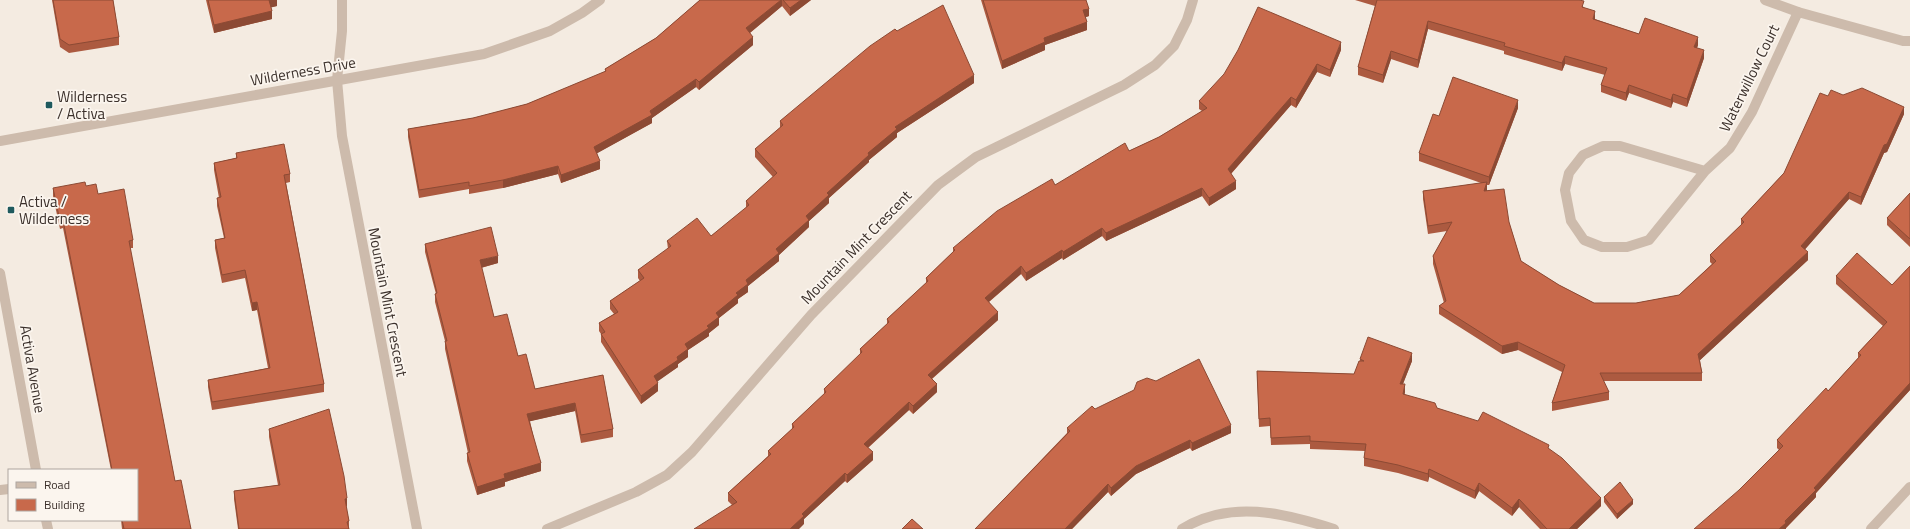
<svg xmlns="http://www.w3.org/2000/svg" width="1910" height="529" font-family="'Titillium Web',sans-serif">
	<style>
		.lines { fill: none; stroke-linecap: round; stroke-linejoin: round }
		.minor { stroke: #cdbbac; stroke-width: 10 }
		.wall { fill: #ac5a40 }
		.shaded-wall { fill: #8c4a34 }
		.building { fill: #c8694b; stroke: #8c4a34 }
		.poi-dot { fill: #1f5a5e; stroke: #fbf5ee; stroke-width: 1.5 }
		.labels { text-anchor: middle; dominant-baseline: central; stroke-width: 3.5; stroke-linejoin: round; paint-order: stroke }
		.street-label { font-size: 15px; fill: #3b302b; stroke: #fbf5ee }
		.poi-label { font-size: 15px; fill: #3b302b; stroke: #fbf5ee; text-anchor: start }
	</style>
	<rect width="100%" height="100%" fill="#f4ebe1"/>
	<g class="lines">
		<g class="minor">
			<polyline points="342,0 342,31 337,80 342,136 417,529"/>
			<polyline points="1765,0 1798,12 1903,41 1910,41"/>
			<polyline points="0,141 484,54 550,31 582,13 600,0"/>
			<polyline points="1705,171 1620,146 1603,146 1583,155 1569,173 1565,190 1571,221 1584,240 1602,247 1627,247 1649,240 1705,171 1730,148 1752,112 1798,12"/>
			<polyline points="0,273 36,470"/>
			<polyline points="0,490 9,489"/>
			<polyline points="46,520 48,529"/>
			<polyline points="547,529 636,492 667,475 692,452 811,315 938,185 976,157 1124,85 1155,65 1174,46 1187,20 1193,0"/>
			<path d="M1182 529C1230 499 1284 513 1334 529"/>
			<polyline points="1871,529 1910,487"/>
		</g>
	</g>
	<g class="wall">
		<polygon points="52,0 113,0 119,37 119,45 69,53 60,47"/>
		<polygon points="206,0 277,0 277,6 271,7 272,19 214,33"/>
		<polygon points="700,0 811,0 790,16 782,6 750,33 753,45 699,90 696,87 652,118 652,123 597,153 600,169 561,183 558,174 503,188 469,194 469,189 419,198 408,137 408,129 473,118 527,104 605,72 605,69 656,38"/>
		<polygon points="981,0 1086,0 1089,16 1086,17 1087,30 1045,45 1045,50 1002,69"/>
		<polygon points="1355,0 1579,0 1584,8 1595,19 1639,34 1698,45 1697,48 1704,58 1687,107 1673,102 1671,108 1629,93 1626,101 1601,92 1601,85 1605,75 1565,64 1562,71 1504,54 1504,51 1428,29 1418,68 1391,59 1383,83 1358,75 1358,67 1375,6"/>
		<polygon points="897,31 974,83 897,133 897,137 869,160 869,162 829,198 829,203 809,221 809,227 779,255 779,261 748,286 748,292 738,299 738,303 719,318 719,325 709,333 709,336 688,350 688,357 678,364 678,367 657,381 658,391 641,404 601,342 601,334 599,331 599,323 614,314 610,309 610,301 640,281 638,278 638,270 668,249 667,241 711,236 746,208 746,201 773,177 755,157 755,149 780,128 780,121"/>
		<polygon points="1341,50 1330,77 1317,72 1296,108 1291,105 1231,174 1236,189 1209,206 1202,196 1106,241 1102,236 1063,260 1062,258 1026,281 1021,274 989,302 998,320 932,379 937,392 913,414 909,410 868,448 873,460 847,483 845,481 804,519 804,524 732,505 728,501 728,493 768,456 768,451 792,429 792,424 824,394 824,389 860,355 860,349 887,324 887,319 926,283 926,278 953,252 953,248 1055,185 1159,137 1202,111 1199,109 1199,101"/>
		<polygon points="1843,95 1904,114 1887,152 1884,153 1861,205 1849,199 1805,249 1808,260 1700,360 1702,373 1702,381 1603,381 1609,392 1609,400 1552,411 1552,403 1562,372 1518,350 1502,354 1439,314 1439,306 1444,303 1433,264 1433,256 1447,231 1428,234 1423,199 1423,191 1481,183 1419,161 1419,153 1439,116 1518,108 1489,185 1487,185 1487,191 1509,222 1521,261 1559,285 1594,303 1636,303 1679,295 1712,264 1710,262 1710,255 1741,225 1741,219 1784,173 1828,96"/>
		<polygon points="236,153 290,174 290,182 286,183 324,384 324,392 212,410 208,387 208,380 268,368 257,310 252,311 245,278 222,283 215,248 215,240 224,238 217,206 217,198 219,198 214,170 214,163 236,158"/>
		<polygon points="86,186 98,194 133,240 133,248 130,248 175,481 191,529 122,529 121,520 137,520 137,470 111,470 63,228 60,229 53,196 53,188"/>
		<polygon points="1910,193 1910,247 1887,225 1887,218"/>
		<polygon points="425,244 498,263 481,268 494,317 518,356 535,389 603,375 613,429 613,437 581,443 575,411 530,421 541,471 505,482 505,486 477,495 467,461 467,453 468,453 445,349 445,341 435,302 435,294 436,294 425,252"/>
		<polygon points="1910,266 1910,390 1816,493 1816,497 1786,528 1786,529 1739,490 1779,450 1777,448 1777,440 1828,391 1858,358 1858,353 1883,326 1836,284 1836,276 1892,285"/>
		<polygon points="1360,359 1412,361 1403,384 1405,392 1404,395 1437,408 1549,449 1601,506 1577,529 1540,529 1519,507 1512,516 1479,491 1475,499 1429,477 1428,482 1398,473 1364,466 1364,458 1365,451 1310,449 1310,444 1271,445 1270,426 1259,427 1257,371 1354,374 1360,361"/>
		<polygon points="1095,409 1231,433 1192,451 1190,448 1136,474 1111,496 1108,492 1072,529 975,529 1067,433 1067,428"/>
		<polygon points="269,429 347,506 346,506 349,521 349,529 238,529 234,499 234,491 278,485 269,437"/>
		<polygon points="1604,497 1633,504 1617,519 1604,502"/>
	</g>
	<g class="shaded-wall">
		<polygon points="269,0 277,0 277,6 269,8"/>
		<polygon points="781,0 782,0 782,6 746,36 746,28"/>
		<polygon points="801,0 811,0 790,16 790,8"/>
		<polygon points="1089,9 1089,16 1083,18 1083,10"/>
		<polygon points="272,11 272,19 214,33 214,25"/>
		<polygon points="1595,11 1595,19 1593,26 1593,19"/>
		<polygon points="1428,21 1428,29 1418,68 1418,60"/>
		<polygon points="1087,22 1087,30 1045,45 1045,50 1002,69 1002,61 1044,38"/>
		<polygon points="753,37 753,45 699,90 699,82"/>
		<polygon points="1698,37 1698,45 1694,55 1694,47"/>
		<polygon points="1341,42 1341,50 1330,77 1330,70"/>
		<polygon points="1704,50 1704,58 1687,107 1687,99"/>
		<polygon points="1391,51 1391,59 1383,83 1383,75"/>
		<polygon points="1565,56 1565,64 1562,71 1562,63"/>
		<polygon points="1317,64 1317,72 1296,108 1296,100"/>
		<polygon points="974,75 974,83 897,133 897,137 869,160 869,162 829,198 829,203 809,221 809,227 779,255 779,261 748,286 748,292 738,299 738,303 719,318 719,325 709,333 709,336 688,350 688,357 678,364 678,367 654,384 654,376 677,357 685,344 707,326 716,313 736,293 746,280 776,249 827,193 895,127"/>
		<polygon points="696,79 696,87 652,118 652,123 594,155 594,147 650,111"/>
		<polygon points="1629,85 1629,93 1626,101 1626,93"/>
		<polygon points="1673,94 1673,102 1671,108 1671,100"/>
		<polygon points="1291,97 1291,105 1228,177 1228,169"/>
		<polygon points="1518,100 1518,108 1489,185 1489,177"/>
		<polygon points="1904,107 1904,114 1887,152 1884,153 1861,205 1861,197 1884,145"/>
		<polygon points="600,161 600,169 561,183 561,175"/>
		<polygon points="558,166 558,174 503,188 503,180"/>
		<polygon points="1236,181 1236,189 1209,206 1209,198"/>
		<polygon points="1487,182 1487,190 1484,199 1484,191"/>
		<polygon points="1202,188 1202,196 1106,241 1106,233"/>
		<polygon points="1849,192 1849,199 1801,254 1801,246"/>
		<polygon points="1102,228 1102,236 1063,260 1063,252"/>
		<polygon points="1062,250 1062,258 1026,281 1026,273"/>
		<polygon points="1808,252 1808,260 1698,362 1698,354"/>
		<polygon points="498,256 498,263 480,268 480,260"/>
		<polygon points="1021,266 1021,274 985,305 985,298"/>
		<polygon points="257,302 257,310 252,311 252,303"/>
		<polygon points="998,312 998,320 928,382 928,375"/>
		<polygon points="1518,342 1518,350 1502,354 1502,346"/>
		<polygon points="1412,353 1412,361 1400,391 1400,384"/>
		<polygon points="658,383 658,391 641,404 641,396"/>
		<polygon points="1910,383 1910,390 1816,493 1816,497 1786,528 1786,529 1779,529 1814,488"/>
		<polygon points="937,384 937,392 913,414 913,406"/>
		<polygon points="1405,384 1405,392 1403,402 1403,394"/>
		<polygon points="909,402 909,410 864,451 864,444"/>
		<polygon points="575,403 575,411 527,422 527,414"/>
		<polygon points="1231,425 1231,433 1192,451 1192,443"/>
		<polygon points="1190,440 1190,448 1136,474 1111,496 1111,488 1136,466"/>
		<polygon points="873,452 873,460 847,483 847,475"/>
		<polygon points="541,463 541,471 505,482 505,486 477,495 477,487 504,474"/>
		<polygon points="1429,469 1429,477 1428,482 1428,474"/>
		<polygon points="845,473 845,481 804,519 804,524 799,529 790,529 802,514"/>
		<polygon points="1479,483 1479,491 1475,499 1475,491"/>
		<polygon points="1108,484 1108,492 1072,529 1065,529"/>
		<polygon points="347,498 347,506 345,507 345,499"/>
		<polygon points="1601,498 1601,506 1577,529 1569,529"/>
		<polygon points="1519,499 1519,507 1512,516 1512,508"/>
		<polygon points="1633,500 1633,504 1617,519 1617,514"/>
	</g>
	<g class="building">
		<polygon points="53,0 113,0 119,37 69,45 60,39"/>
		<polygon points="208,0 269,0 272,11 214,25"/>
		<polygon points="700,0 781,0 746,28 753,37 699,82 696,79 650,111 652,115 594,147 600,161 561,175 558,166 503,180 469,186 469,182 419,190 408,129 473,118 527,104 606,71 605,69 656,38"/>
		<polygon points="783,0 801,0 790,8"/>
		<polygon points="983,0 1086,0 1089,9 1083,10 1087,22 1044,38 1045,42 1002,61"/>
		<polygon points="1377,0 1579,0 1584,1 1582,7 1595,11 1593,19 1639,34 1645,18 1698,37 1694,47 1704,50 1687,99 1673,94 1671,100 1629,85 1626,93 1601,85 1607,68 1565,56 1562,63 1504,46 1505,43 1428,21 1418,60 1391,51 1383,75 1358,67"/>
		<polygon points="943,5 974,75 895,127 897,129 868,153 869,155 827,193 829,195 806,216 809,220 776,249 779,253 746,280 748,284 736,293 738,295 716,313 719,317 707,326 709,328 685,344 688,349 677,357 678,360 654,376 658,383 641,396 601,334 605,332 599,323 618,312 610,301 644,278 638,270 671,246 667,241 697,218 711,236 749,205 746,201 777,173 755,149 783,125 780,121 870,46 895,29 897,31"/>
		<polygon points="1258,7 1341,42 1330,70 1317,64 1296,100 1291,97 1228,169 1236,181 1209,198 1202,188 1106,233 1102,228 1063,252 1062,250 1026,273 1021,266 985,298 998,312 928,375 937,384 913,406 909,402 864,444 873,452 847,475 845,473 802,514 804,516 790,529 694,529 737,502 728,493 771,454 768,451 794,427 792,424 826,392 824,389 862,352 860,349 889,322 887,319 928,281 926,278 955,250 953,248 997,211 1052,179 1055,185 1125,143 1129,151 1159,137 1207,108 1199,101 1224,74 1238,50"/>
		<polygon points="1453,77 1518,100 1489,177 1419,153 1433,114 1439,116"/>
		<polygon points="1862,88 1904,107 1887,144 1884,145 1861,197 1849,192 1801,246 1808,252 1698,354 1702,373 1600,373 1609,392 1552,403 1565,365 1518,342 1502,346 1439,306 1446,301 1433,256 1452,222 1428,226 1423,191 1487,182 1484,191 1504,189 1509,222 1521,261 1559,285 1594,303 1636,303 1679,295 1716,261 1710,255 1744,222 1741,219 1784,173 1820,93 1828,96 1831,90 1843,95"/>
		<polygon points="284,144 290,174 284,175 324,384 212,402 208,380 270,368 257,302 252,303 245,270 222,275 215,240 225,238 217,198 221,197 214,163 237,158 236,153"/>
		<polygon points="85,182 86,186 96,184 98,194 124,189 133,240 129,241 175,481 181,480 191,529 124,529 122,520 137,520 137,470 112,470 63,220 60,221 53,188"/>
		<polygon points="1910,193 1910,239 1887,218"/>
		<polygon points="491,227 498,256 480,260 494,317 507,314 518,356 526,354 535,389 603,375 613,429 581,435 575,403 527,414 541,463 504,474 505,478 477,487 467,453 470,452 445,341 447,341 435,294 437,293 425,244"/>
		<polygon points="1857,253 1892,285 1910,266 1910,383 1814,488 1816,490 1785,521 1786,523 1779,529 1694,529 1739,490 1783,446 1777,440 1826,388 1828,391 1861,355 1858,353 1887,322 1836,276"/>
		<polygon points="1368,337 1412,353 1400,384 1405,384 1403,394 1435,403 1437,408 1478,421 1483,412 1549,445 1548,448 1562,458 1601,498 1569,529 1547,529 1519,499 1512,508 1479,483 1475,491 1429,469 1428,474 1398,465 1364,458 1366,444 1310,441 1310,436 1271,438 1270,418 1259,419 1257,371 1354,374 1359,361 1364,361 1360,359"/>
		<polygon points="1199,359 1231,425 1192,443 1190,440 1136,466 1111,488 1108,484 1065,529 975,529 1070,431 1067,428 1092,406 1095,409 1134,390 1137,382 1147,378 1156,381"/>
		<polygon points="329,409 344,476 347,498 345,499 349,521 347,522 349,529 239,529 234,491 280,485 269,429"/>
		<polygon points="1620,482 1633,500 1617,514 1604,497"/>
		<polygon points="912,519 923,529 902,529"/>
	</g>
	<g class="poi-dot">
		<rect x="45" y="101" width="8" height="8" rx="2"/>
		<rect x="7" y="206" width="8" height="8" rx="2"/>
	</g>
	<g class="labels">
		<g class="street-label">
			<text transform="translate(303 71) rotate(-10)">Wilderness Drive</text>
			<text transform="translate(1749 78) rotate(-64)">Waterwillow Court</text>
			<text transform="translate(856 247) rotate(-46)">Mountain Mint Crescent</text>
			<text transform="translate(388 302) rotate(79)">Mountain Mint Crescent</text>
			<text transform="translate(33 369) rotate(80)">Activa Avenue</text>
		</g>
		<g class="poi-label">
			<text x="57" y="96">Wilderness<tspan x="57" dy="17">/ Activa</tspan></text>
			<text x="19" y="201">Activa /<tspan x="19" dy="17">Wilderness</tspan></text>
		</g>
	</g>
	<rect x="8" y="469" width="130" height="52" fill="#fbf5ee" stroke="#aea6a0"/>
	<rect x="16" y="482" width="20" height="6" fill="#cdbbac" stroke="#aea6a0"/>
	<text x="44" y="489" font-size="12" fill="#3b302b">Road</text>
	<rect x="16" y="499" width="20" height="12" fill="#c8694b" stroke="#aea6a0"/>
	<text x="44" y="509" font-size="12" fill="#3b302b">Building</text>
</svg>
